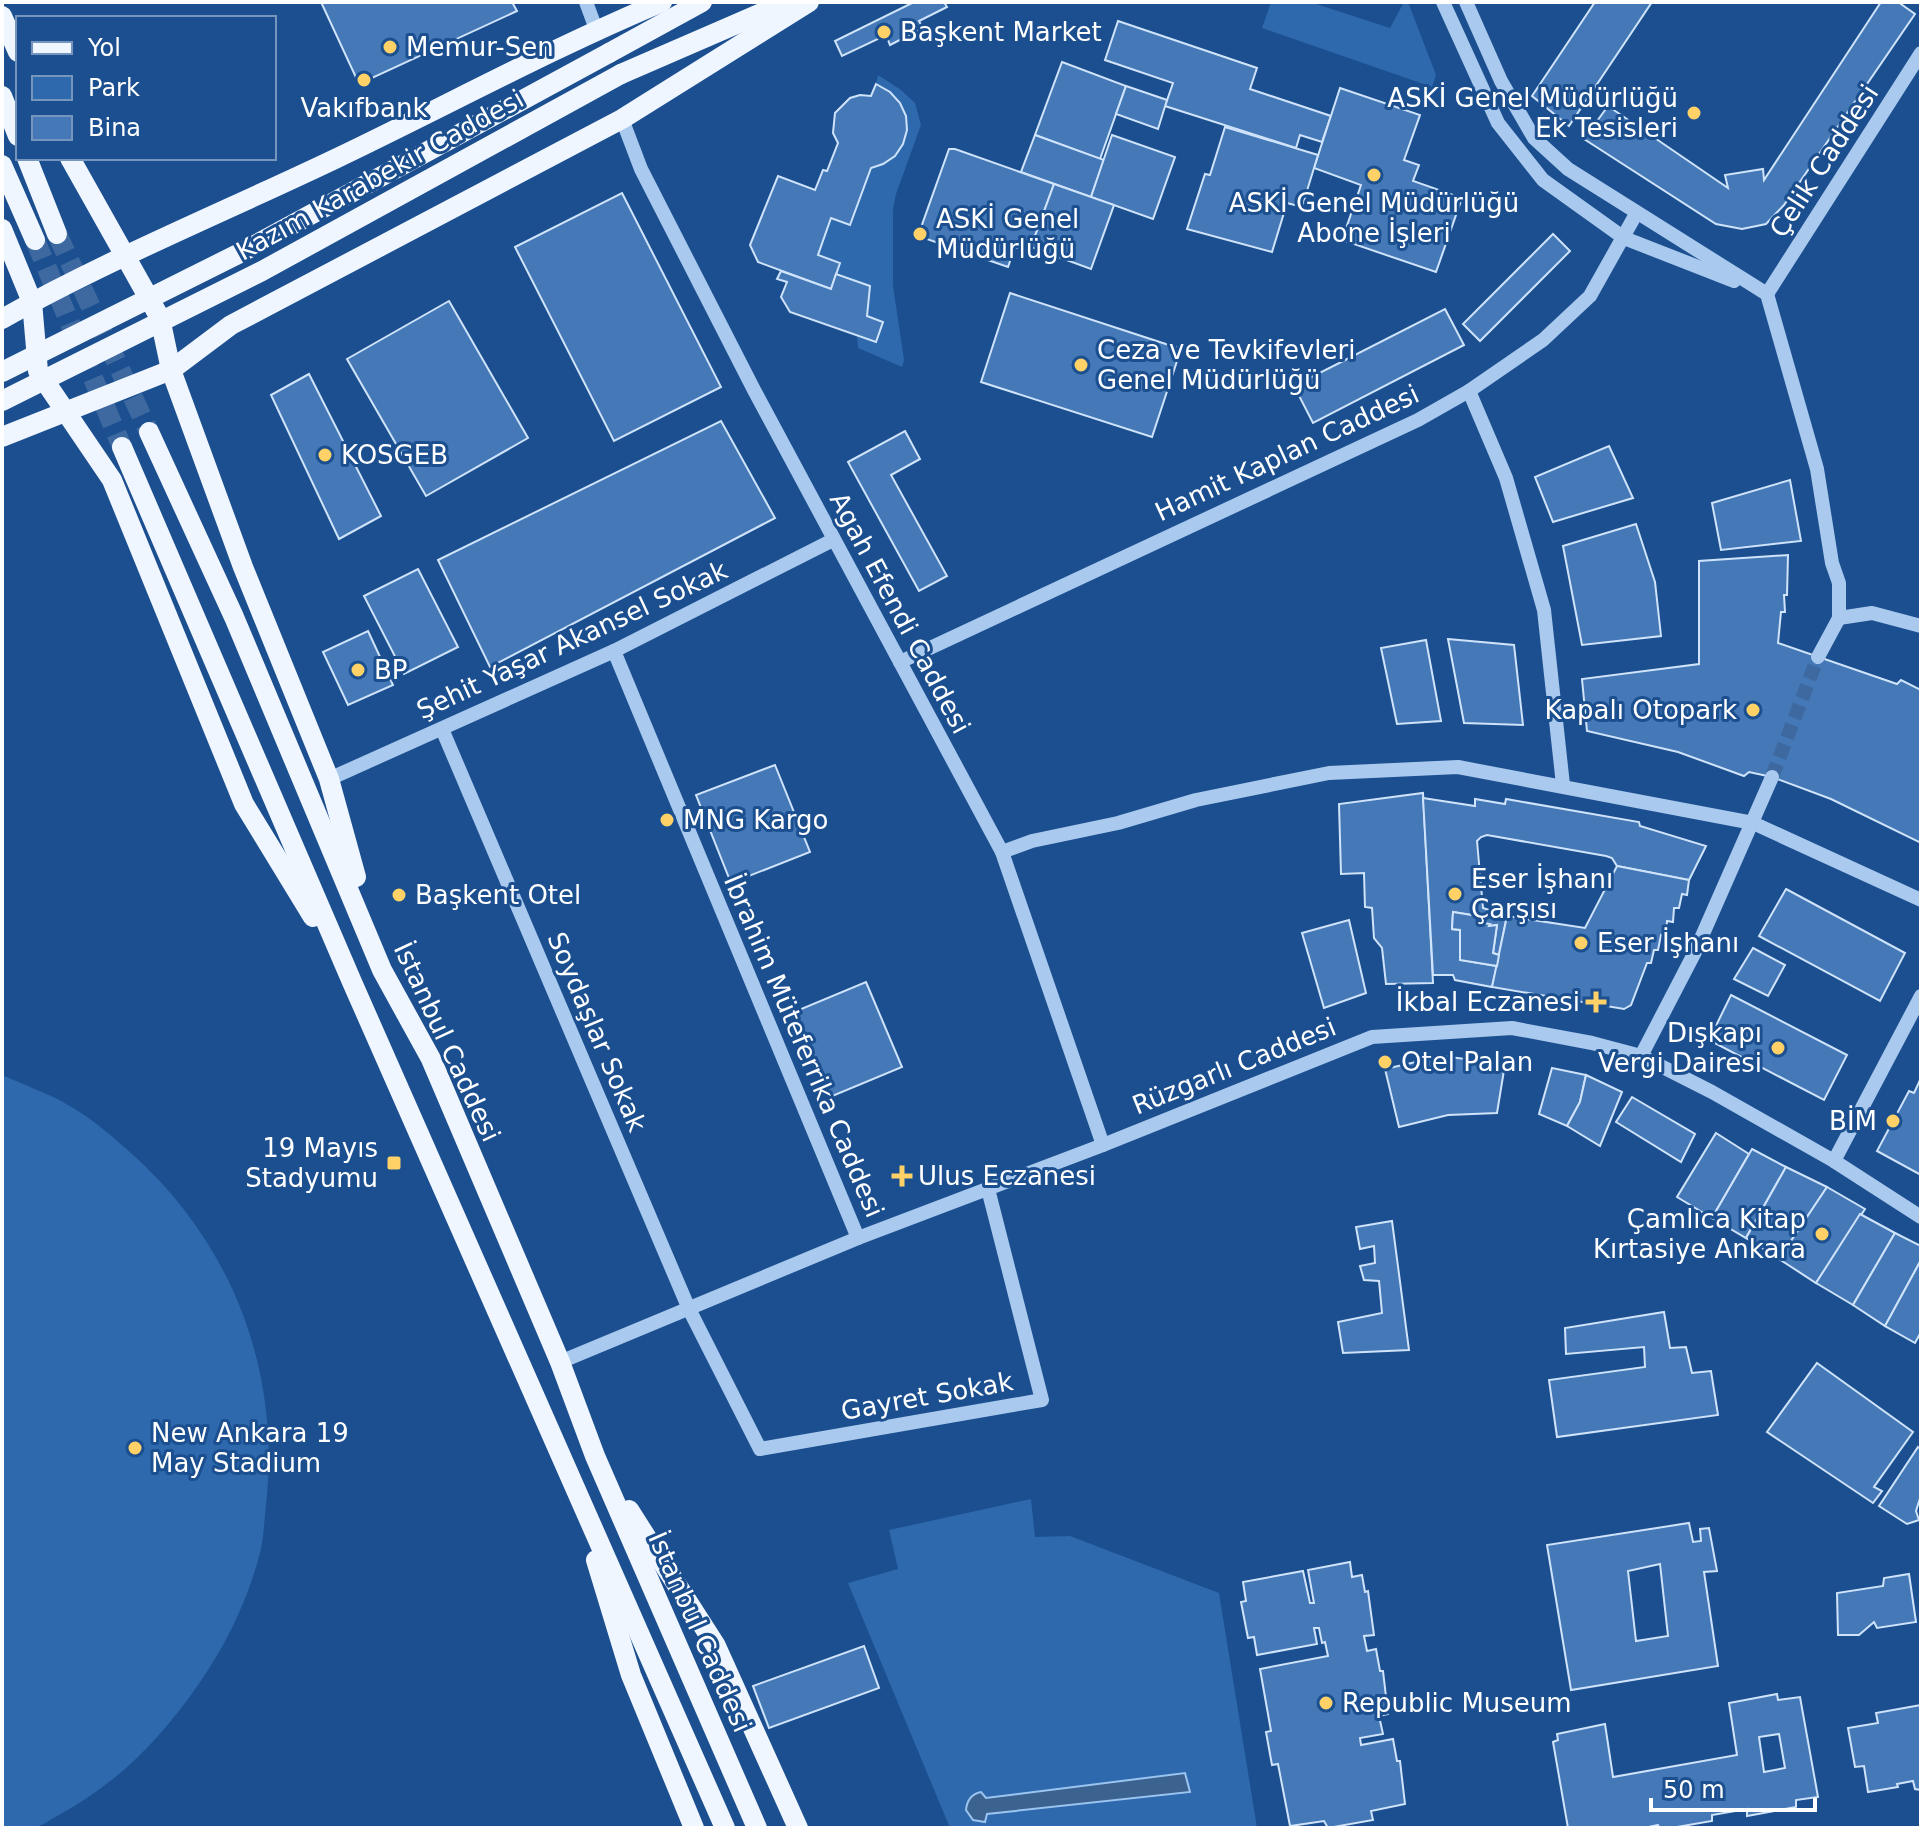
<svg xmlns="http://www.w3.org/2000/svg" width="1923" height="1830" font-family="'DejaVu Sans',sans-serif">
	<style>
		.green { fill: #2e69ad }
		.water { fill: #3c6290; stroke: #9cc4f0; stroke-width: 2 }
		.building { fill: #4478b7; stroke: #cfe3fa; stroke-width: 2; fill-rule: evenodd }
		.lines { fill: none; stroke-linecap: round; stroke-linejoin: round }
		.minor-tunnel { stroke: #3d69a0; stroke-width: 14; stroke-dasharray: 14 7; stroke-linecap: butt }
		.major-tunnel { stroke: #3d69a0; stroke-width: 20; stroke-dasharray: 20 10; stroke-linecap: butt }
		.minor { stroke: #a9c9ee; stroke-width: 14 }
		.major { stroke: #f0f6ff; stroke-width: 20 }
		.major-bridge { stroke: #f0f6ff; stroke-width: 20 }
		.poi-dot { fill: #ffd166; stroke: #1b4f8f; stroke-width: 3 }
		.labels { text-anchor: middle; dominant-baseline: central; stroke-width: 6; stroke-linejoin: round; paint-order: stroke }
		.poi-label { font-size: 26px; fill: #fff; stroke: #1b4f8f; text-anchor: start }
		.street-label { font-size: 26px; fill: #fff; stroke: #1b4f8f }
	</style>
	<rect width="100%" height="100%" fill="#1b4f8f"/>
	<g class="green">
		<polygon points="1271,2 1310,2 1390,28 1404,2 1408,2 1436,75 1432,87 1262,28"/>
		<path d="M878 75 901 90 915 103 921 125 896 194 893 209V286L904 360 902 367 858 348 857 335 876 342 882 323 867 316 870 286 836 274 840 263 818 255 831 218 851 224 871 168C918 152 918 107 876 84Z"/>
		<path d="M2 1075C22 1084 44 1092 63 1102 87 1115 110 1134 131 1153 232 1243 281 1370 266 1505 264 1521 264 1538 260 1553 242 1622 205 1683 158 1736 130 1768 97 1794 59 1815 51 1819 41 1827 32 1828 23 1830 12 1828 2 1828Z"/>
		<polygon points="1031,1499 1035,1537 1070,1536 1219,1593 1257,1828 950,1828 848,1583 898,1569 889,1530"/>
	</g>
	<path class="water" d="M1185 1773 1190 1792 987 1814 985 1822 973 1820 966 1810C967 1800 971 1794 981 1792L986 1798Z"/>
	<g class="building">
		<polygon points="321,2 512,2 517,11 359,84"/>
		<polygon points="914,2 944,2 947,7 919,21 923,28 890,45 886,35 842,56 835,41"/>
		<polygon points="1595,2 1652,2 1569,126 1532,96"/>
		<polygon points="1881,2 1898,2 1915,14 1784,205 1766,224 1742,229 1716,224 1584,139 1608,106 1728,188 1725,175 1763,169 1764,180"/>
		<polygon points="1118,21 1257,68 1250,89 1331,116 1322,142 1300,135 1296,148 1165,106 1173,83 1105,60"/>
		<polygon points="1062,62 1126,86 1100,159 1035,135"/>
		<polygon points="876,84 890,92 900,103 906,116 907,130 903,144 895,156 883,164 871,168 850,225 831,218 818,255 840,263 831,289 758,262 750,245 778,176 815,190 823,170 827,171 838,143 833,133 835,113 850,98 860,95 871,96"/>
		<polygon points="1126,86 1167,100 1158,129 1116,114"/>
		<polygon points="1340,88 1420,115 1404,160 1419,165 1413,181 1462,198 1436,272 1342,240 1361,185 1314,168"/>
		<polygon points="1225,127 1318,155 1302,207 1287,203 1272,252 1187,229 1205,174 1210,175"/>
		<polygon points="1035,135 1104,160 1091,197 1021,172"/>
		<polygon points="1112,135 1175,157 1153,219 1091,197"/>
		<polygon points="949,149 955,149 1054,184 1031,247 1028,246 1027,251 1015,247 1008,267 918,236"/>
		<polygon points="1054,184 1114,205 1091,269 1031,247"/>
		<polygon points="622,193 721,387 614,441 515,247"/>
		<polygon points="1553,234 1570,251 1480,341 1463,324"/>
		<polygon points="781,271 831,289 836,274 870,286 867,316 883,322 876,342 790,312 781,297 787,282 777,279"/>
		<polygon points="1010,293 1181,349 1152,437 981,382"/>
		<polygon points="449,301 528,438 426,496 347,359"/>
		<polygon points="1445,309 1464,345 1313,423 1294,386"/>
		<polygon points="309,374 381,516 339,539 271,395"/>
		<polygon points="721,421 775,518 490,667 438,560"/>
		<polygon points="905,431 920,459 891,475 947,576 919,591 848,462"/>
		<polygon points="1609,446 1633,498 1553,522 1535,477"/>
		<polygon points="1790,480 1801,541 1721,550 1712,503"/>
		<polygon points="1636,524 1655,582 1661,636 1582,645 1563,546"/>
		<polygon points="1788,555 1787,595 1784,595 1785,612 1781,612 1778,643 1897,684 1901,680 1921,690 1921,843 1831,799 1772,777 1749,772 1744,776 1678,752 1587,731 1582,679 1699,664 1699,561"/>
		<polygon points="418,569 458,647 404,674 364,596"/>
		<polygon points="368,631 393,685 348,705 323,652"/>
		<polygon points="1448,639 1514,645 1523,725 1464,723"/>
		<polygon points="1426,640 1441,721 1397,724 1381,648"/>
		<polygon points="775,765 810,852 731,883 696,795"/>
		<polygon points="1423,793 1433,983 1386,984 1382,948 1374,938 1372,908 1365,907 1364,873 1341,874 1339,804"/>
		<polygon points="1423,798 1475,806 1475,799 1505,804 1506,799 1639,822 1640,826 1706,846 1689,880 1617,866 1612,858 1606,856 1487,835 1481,837 1477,841 1483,908 1507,916 1499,955 1493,953 1497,925 1489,926 1490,924 1482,923 1484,917 1453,912 1452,929 1460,930 1460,960 1497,966 1492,987 1455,980 1453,975 1433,975"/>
		<polygon points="1617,866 1689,880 1687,895 1682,894 1679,908 1674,908 1673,922 1667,921 1666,936 1661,935 1658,950 1654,950 1651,963 1647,963 1631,1005 1624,1009 1492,987 1507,916 1585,928"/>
		<polygon points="1786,889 1905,953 1880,1001 1759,936"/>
		<polygon points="1453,912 1484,917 1482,923 1490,924 1489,926 1497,925 1493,953 1499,955 1497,966 1460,960 1460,930 1452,929"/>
		<polygon points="1349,920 1366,993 1324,1008 1302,933"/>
		<polygon points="1753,948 1785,965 1768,996 1734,979"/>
		<polygon points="866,982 902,1067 830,1097 794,1012"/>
		<polygon points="1731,995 1847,1055 1824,1100 1709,1040"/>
		<polygon points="1442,1056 1505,1064 1497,1113 1448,1115 1399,1127 1385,1069"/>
		<polygon points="1552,1068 1586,1075 1580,1102 1567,1126 1539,1114"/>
		<polygon points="1586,1075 1622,1092 1600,1146 1567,1126 1580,1102"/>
		<polygon points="1921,1078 1921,1175 1877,1151 1909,1091 1914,1093"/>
		<polygon points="1632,1097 1695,1134 1681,1162 1616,1122"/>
		<polygon points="1716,1133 1749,1154 1712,1218 1677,1197"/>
		<polygon points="1752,1149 1786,1167 1746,1238 1712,1218"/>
		<polygon points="1786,1167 1827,1187 1779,1259 1746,1238"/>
		<polygon points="1827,1187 1865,1209 1816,1283 1779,1259"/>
		<polygon points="1860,1214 1895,1233 1853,1305 1816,1283"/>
		<polygon points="1392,1221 1409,1350 1343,1353 1338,1322 1382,1313 1379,1281 1364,1280 1360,1266 1375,1263 1374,1246 1360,1249 1356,1227"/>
		<polygon points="1895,1233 1921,1246 1921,1260 1885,1326 1853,1305"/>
		<polygon points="1921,1260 1921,1332 1915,1343 1885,1326"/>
		<polygon points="1664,1312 1670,1348 1686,1347 1692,1373 1711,1371 1718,1415 1557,1437 1549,1380 1645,1367 1644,1347 1566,1354 1565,1328"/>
		<polygon points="1817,1363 1913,1432 1874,1487 1882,1491 1873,1503 1767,1432"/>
		<polygon points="1918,1447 1921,1449 1921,1495 1916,1511 1919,1520 1907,1524 1879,1506"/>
		<path d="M1689 1523 1693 1542 1701 1541 1700 1529 1709 1528 1717 1571 1704 1572 1718 1666 1571 1690 1547 1545ZM1660 1564 1668 1636 1636 1641 1628 1571Z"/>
		<polygon points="1350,1562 1352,1577 1362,1575 1365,1592 1368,1591 1374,1635 1364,1636 1367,1651 1376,1649 1380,1671 1383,1671 1388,1714 1379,1716 1383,1734 1360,1738 1361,1745 1393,1739 1397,1761 1400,1761 1405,1804 1371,1811 1373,1820 1328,1828 1324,1821 1290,1826 1278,1764 1272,1765 1266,1732 1271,1731 1260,1669 1328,1656 1325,1642 1322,1643 1319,1628 1314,1628 1317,1644 1257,1655 1254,1637 1248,1638 1241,1602 1246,1601 1243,1582 1303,1571 1310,1603 1314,1603 1308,1570"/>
		<polygon points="1909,1574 1916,1622 1877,1628 1874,1622 1859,1635 1838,1635 1837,1593 1883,1586 1884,1578"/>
		<polygon points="864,1646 879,1688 769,1728 753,1686"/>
		<path d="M1777 1694 1778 1700 1800 1697 1818 1797 1796 1800V1807L1747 1816V1809L1712 1815V1821L1671 1828H1659L1658 1825 1644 1828H1568L1553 1742 1558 1740 1557 1734 1605 1724 1613 1777 1737 1755 1729 1703ZM1779 1734 1785 1768 1764 1772 1759 1737Z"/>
		<polygon points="1921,1705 1921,1790 1915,1789 1913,1781 1897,1784 1898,1787 1868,1792 1864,1766 1855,1767 1848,1728 1878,1723 1876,1713"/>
	</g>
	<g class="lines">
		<polyline class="minor-tunnel" points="1772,777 1818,657"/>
		<g class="major-tunnel">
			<polyline points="57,234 149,432"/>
			<polyline points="35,240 122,447"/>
		</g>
		<g class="minor">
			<polyline points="586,2 596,29"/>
			<polyline points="1443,2 1498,123 1543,180 1624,238 1734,281"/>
			<polyline points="1466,2 1501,81 1534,138 1568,169 1767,294 1817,469 1832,563 1839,583 1839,618 1818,657"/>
			<polyline points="622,119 641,169 754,390 1002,852 1103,1145"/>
			<polyline points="1767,294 1921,53"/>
			<polyline points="1469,391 1506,478 1544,610 1563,785"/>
			<polyline points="1839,618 1872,613 1921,626"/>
			<polyline points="614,651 858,1238"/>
			<polyline points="900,662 1418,420 1469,391 1543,340 1590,296 1636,214"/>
			<polyline points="442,729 689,1309 760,1449 1042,1400 988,1189"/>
			<polyline points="329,779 614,651 833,540"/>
			<polyline points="1002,852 1032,841 1118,823 1196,800 1329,773 1458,767 1753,823 1921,900"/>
			<polyline points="1641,1056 1695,952 1772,777"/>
			<polyline points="1834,1161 1921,996"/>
			<polyline points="560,1362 858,1238 1103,1145 1372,1037 1512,1028 1592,1043 1641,1056 1712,1092 1834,1161 1921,1217"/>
		</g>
		<g class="major">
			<polyline points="2,16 18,52"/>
			<polyline points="609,53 702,2"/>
			<polyline points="621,74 787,2"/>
			<polyline points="2,96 18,136"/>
			<polyline points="27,158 57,234"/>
			<polyline points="70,158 160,318 171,370 243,567 329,779 356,877"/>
			<polyline points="2,165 35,240"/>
			<polyline points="2,229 32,302 38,371 112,480 244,804 313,917"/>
			<path d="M2 319C109 259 224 212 335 159 444 107 550 49 662 2"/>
			<polyline points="149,432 234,617 382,970 431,1059 560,1362 595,1456 757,1828"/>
			<polyline points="2,437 171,370 231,325 622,119 809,2"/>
			<polyline points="122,447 352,982 725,1828"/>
			<polyline points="629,1510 716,1646 798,1828"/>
			<polyline points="596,1560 631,1675 694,1828"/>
		</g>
		<g class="major-bridge">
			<polyline points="2,372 242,252 609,53"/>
			<polyline points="2,401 262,271 621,74"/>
		</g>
	</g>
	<g class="poi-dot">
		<circle cx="884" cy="32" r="8"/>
		<circle cx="390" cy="47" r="8"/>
		<circle cx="364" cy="80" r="8"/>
		<circle cx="1694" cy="113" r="8"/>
		<circle cx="1374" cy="175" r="8"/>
		<circle cx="920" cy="234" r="8"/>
		<circle cx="1081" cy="365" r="8"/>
		<circle cx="325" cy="455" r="8"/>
		<circle cx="358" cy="670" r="8"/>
		<circle cx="1753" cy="710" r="8"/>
		<circle cx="667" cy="820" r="8"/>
		<circle cx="1455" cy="894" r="8"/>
		<circle cx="399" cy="895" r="8"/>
		<circle cx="1581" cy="943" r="8"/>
		<path d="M1592 990h8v8h8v8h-8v8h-8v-8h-8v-8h8z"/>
		<circle cx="1778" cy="1048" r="8"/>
		<circle cx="1385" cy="1062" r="8"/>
		<circle cx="1893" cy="1121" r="8"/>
		<rect x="386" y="1155" width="16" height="16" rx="4"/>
		<path d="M898 1164h8v8h8v8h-8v8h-8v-8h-8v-8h8z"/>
		<circle cx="1822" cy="1234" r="8"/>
		<circle cx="135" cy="1448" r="8"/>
		<circle cx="1326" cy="1703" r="8"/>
	</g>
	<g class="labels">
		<g class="poi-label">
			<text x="900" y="32">Başkent Market</text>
			<text x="406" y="47">Memur-Sen</text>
			<text x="1678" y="98" text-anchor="end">ASKİ Genel Müdürlüğü<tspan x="1678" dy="30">Ek Tesisleri</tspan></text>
			<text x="364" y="108" text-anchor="middle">Vakıfbank</text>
			<text x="1374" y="203" text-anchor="middle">ASKİ Genel Müdürlüğü<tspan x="1374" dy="30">Abone İşleri</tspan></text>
			<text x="936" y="219">ASKİ Genel<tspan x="936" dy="30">Müdürlüğü</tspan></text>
			<text x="1097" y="350">Ceza ve Tevkifevleri<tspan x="1097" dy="30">Genel Müdürlüğü</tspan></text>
			<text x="341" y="455">KOSGEB</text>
			<text x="374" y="670">BP</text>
			<text x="1737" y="710" text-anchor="end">Kapalı Otopark</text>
			<text x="683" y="820">MNG Kargo</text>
			<text x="1471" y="879">Eser İşhanı<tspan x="1471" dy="30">Çarşısı</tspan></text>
			<text x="415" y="895">Başkent Otel</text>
			<text x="1597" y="943">Eser İşhanı</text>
			<text x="1580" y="1002" text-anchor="end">İkbal Eczanesi</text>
			<text x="1762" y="1033" text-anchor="end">Dışkapı<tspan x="1762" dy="30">Vergi Dairesi</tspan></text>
			<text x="1401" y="1062">Otel Palan</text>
			<text x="1877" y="1121" text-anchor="end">BİM</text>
			<text x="378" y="1148" text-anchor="end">19 Mayıs<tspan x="378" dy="30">Stadyumu</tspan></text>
			<text x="918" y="1176">Ulus Eczanesi</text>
			<text x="1806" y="1219" text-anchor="end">Çamlıca Kitap<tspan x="1806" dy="30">Kırtasiye Ankara</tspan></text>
			<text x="151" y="1433">New Ankara 19<tspan x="151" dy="30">May Stadium</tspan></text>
			<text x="1342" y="1703">Republic Museum</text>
		</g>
		<g class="street-label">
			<text transform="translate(1824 161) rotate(-57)">Çelik Caddesi</text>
			<text transform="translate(380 175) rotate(-29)">Kazım Karabekir Caddesi</text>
			<text transform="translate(1287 453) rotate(-25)">Hamit Kaplan Caddesi</text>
			<text transform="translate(900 613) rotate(62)">Agah Efendi Caddesi</text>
			<text transform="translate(572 640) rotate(-25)">Şehit Yaşar Akansel Sokak</text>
			<text transform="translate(597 1032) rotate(67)">Soydaşlar Sokak</text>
			<text transform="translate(447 1042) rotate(65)">İstanbul Caddesi</text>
			<text transform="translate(804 1046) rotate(67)">İbrahim Müteferrika Caddesi</text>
			<text transform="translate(1234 1066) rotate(-22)">Rüzgarlı Caddesi</text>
			<text transform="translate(927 1396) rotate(-10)">Gayret Sokak</text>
			<text transform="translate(700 1632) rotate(66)">İstanbul Caddesi</text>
		</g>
	</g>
	<rect width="1923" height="1830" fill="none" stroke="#ffffff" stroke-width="8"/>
	<rect x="16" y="16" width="260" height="144" fill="#1b4f8f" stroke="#7695bc" stroke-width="2"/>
	<rect x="32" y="42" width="40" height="12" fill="#f0f6ff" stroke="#7695bc" stroke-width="2"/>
	<text x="88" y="56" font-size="24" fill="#ffffff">Yol</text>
	<rect x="32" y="76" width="40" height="24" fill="#2e69ad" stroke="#7695bc" stroke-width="2"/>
	<text x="88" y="96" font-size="24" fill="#ffffff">Park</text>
	<rect x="32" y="116" width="40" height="24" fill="#4478b7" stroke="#7695bc" stroke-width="2"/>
	<text x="88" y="136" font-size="24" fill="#ffffff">Bina</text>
	<path d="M1651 1798v12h164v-12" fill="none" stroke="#ffffff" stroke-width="4"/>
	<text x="1663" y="1798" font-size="24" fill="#ffffff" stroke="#1b4f8f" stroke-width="6" paint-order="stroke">50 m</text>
</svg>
